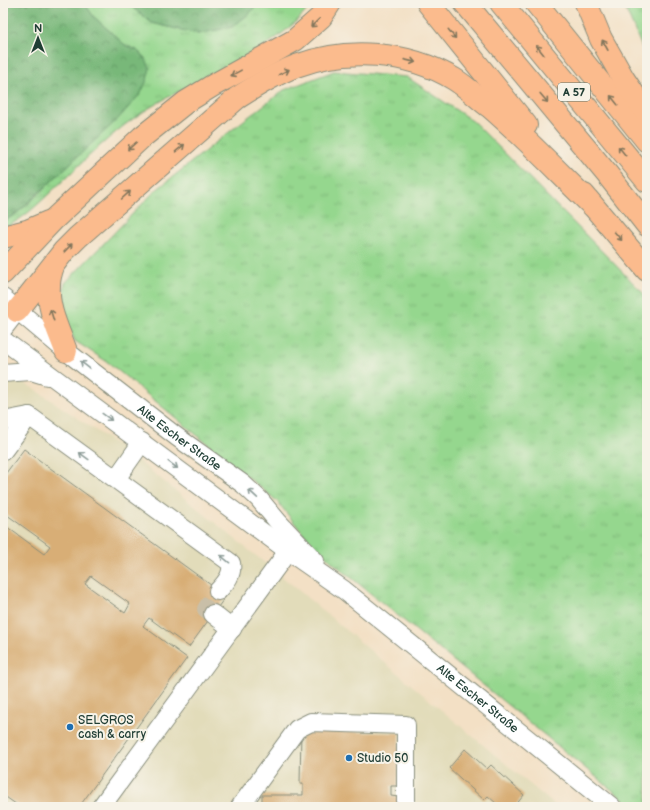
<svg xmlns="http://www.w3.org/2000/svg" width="650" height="810" font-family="'Balsamiq Sans',sans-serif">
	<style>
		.built { fill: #e2dcba }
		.grass { fill: url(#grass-tufts); stroke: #5a8a61 }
		.forest { fill: url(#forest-crowns); stroke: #4c7a56 }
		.building { fill: #d8ae76; fill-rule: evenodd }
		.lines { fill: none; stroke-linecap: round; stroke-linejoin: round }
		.minor-tunnel { stroke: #c9bfa8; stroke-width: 18; stroke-dasharray: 18 9; stroke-linecap: butt }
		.minor-casing { stroke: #898e7c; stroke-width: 20 }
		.highway-casing { stroke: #898e7c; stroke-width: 24 }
		.minor { stroke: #fff; stroke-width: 18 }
		.highway { stroke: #fbbb8d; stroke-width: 22 }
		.oneway { stroke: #82765c }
		.oneway2 { stroke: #8f9e9a }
		.poi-dot { fill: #1f6fb2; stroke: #f7f3e8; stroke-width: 1.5 }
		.labels { text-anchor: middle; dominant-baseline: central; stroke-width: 4; stroke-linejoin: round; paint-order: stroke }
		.shield { fill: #f7f3e8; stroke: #60746a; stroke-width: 1 }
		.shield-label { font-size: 11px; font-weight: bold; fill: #1f3d34 }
		.street-label { font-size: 12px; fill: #1f3d34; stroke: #f7f3e8 }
		.poi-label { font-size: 12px; fill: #1f3d34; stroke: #f7f3e8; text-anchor: start }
	</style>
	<defs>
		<pattern id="grass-tufts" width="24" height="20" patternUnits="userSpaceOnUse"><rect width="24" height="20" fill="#95d78e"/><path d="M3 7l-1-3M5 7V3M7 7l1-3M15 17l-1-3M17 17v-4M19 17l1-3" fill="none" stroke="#80b97b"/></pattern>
		<pattern id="forest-crowns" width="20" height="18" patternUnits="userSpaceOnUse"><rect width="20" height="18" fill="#78b879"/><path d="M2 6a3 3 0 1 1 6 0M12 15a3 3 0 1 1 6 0" fill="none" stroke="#629764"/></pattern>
	</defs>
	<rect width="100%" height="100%" fill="#f7f3e8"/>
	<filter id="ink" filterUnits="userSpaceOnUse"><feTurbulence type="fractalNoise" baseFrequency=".025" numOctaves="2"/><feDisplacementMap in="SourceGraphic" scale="8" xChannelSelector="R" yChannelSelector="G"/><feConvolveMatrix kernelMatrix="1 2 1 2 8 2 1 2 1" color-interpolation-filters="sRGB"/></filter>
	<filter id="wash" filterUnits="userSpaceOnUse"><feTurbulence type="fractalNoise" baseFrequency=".012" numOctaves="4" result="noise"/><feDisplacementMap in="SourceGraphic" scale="16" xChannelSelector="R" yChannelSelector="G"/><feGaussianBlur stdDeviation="0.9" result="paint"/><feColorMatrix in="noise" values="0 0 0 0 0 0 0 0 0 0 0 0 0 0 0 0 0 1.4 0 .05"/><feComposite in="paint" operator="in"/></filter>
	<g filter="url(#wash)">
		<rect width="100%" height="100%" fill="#f3e0c5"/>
		<polygon class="built" points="3,370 36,390 126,451 291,584 557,807 3,807"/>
		<g class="grass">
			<path d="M84 3H127L152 23 198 34 249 14 259 3H313C267 62 184 79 126 124 100 144 77 168 53 190 38 204 23 220 3 228V222C23 211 39 193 56 177 85 149 114 123 141 93L137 50 125 45 94 17Z"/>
			<polygon points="623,3 647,3 647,59"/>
			<polygon points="334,71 407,77 474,122 647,297 647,807 633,807 332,562 304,535 277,501 109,363 75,341 61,310 65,283 155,191 243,121 284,90"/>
		</g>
		<g class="forest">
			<polygon points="3,3 84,3 94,17 125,45 137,50 145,58 150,68 147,80 141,93 118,119 18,212 3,222"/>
			<polygon points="127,3 259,3 249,14 232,27 198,34 152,23"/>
		</g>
		<g id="blocks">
			<g class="building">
				<path d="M24 449 226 596 189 647 149 618 143 626 187 658 79 807H20L3 795V524L44 554 50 546 3 512V477ZM91 576 130 604 125 613 85 584Z"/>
				<polygon points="301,731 399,733 398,786 391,786 391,796 398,797 398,807 262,807 262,795 303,795 303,784 300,784"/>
				<polygon points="465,749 487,769 491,765 524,795 514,807 495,807 497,804 488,796 484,800 449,768"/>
			</g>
		</g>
	</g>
	<g filter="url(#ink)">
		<use href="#blocks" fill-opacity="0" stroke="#898e7c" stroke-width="1"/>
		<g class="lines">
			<polyline class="minor-tunnel" points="213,614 206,609 218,591"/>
			<g class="minor-casing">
				<g id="minor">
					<path id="s1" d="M3 298 66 351 177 437 243 484 259 499 279 523 315 561"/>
					<polyline points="3,329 17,311"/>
					<path id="s2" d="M3 340 288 551 344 590 612 807"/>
					<polyline points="3,373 31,371 47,376"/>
					<path d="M3 421 29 416 231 563C233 575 226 582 218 591"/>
					<polyline points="3,451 29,416"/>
					<polyline points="116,479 142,442"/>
					<polyline points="213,614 232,629"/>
					<polyline points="101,807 294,543"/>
					<polyline points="240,807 297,729 311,722 406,725 406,807"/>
				</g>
			</g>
			<g class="highway-casing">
				<g id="highway">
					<polyline points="428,3 526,125"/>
					<polyline points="465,3 607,174 647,225"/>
					<polyline points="501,3 647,181"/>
					<polyline points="536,3 647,141"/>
					<polyline points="586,3 601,39 623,78 647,114"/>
					<polyline points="584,195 647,270"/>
					<polyline points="3,237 27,231 48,222"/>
					<path d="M53 266C51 272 49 279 49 285 47 308 58 329 66 351"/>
					<polyline points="3,273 53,220 142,137 186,102 212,86 295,40 321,17 330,3"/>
					<path d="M17 311 64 251 78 237 237 98C256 86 275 74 296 66 347 47 407 51 454 79 467 87 478 98 490 107 526 138 559 173 593 206"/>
				</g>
			</g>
			<use href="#minor" class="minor"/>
			<use href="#highway" class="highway"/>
		</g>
		<defs><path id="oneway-shaft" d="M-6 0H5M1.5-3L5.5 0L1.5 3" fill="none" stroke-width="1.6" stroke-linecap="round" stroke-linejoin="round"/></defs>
		<g class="oneway">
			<use href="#oneway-shaft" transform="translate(315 23) rotate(136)"/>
			<use href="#oneway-shaft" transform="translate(452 34) rotate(51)"/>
			<use href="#oneway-shaft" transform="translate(605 45) rotate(-119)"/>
			<use href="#oneway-shaft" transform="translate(540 50) rotate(-129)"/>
			<use href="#oneway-shaft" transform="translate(410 61) rotate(13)"/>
			<use href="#oneway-shaft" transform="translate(284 72) rotate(-26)"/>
			<use href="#oneway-shaft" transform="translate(236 73) rotate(151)"/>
			<use href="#oneway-shaft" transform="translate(544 98) rotate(50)"/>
			<use href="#oneway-shaft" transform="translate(614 100) rotate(-129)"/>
			<use href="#oneway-shaft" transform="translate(132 146) rotate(138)"/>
			<use href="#oneway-shaft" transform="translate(180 148) rotate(-40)"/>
			<use href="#oneway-shaft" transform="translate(622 151) rotate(-129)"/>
			<use href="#oneway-shaft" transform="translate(126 195) rotate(-42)"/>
			<use href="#oneway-shaft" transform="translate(618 236) rotate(50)"/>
			<use href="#oneway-shaft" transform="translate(68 248) rotate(-46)"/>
			<use href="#oneway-shaft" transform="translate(52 315) rotate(-107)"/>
		</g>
		<g class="oneway2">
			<use href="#oneway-shaft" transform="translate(85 365) rotate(-142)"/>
			<use href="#oneway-shaft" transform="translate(107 417) rotate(36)"/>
			<use href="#oneway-shaft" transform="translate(84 456) rotate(-144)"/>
			<use href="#oneway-shaft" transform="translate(173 465) rotate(37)"/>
			<use href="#oneway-shaft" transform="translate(253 494) rotate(-137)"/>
			<use href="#oneway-shaft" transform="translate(225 559) rotate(-141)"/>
		</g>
	</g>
	<g class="poi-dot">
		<circle cx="70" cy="727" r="4"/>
		<circle cx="349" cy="758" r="4"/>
	</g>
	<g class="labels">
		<rect class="shield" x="558" y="83" width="32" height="18" rx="3"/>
		<g class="shield-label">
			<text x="574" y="92">A 57</text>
		</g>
		<g class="street-label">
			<text stroke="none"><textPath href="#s1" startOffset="225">Alte Escher Straße</textPath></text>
			<text stroke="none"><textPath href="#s2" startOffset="595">Alte Escher Straße</textPath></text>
		</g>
		<g class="poi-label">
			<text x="78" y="720">SELGROS<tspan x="78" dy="14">cash &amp; carry</tspan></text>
			<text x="357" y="758">Studio 50</text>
		</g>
	</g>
	<rect width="650" height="810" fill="none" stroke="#f7f3e8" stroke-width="16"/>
	<g transform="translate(38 38)" stroke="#f7f3e8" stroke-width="3" paint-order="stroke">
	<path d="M0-3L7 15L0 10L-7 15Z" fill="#1f3d34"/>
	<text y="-6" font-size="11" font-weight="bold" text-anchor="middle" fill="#1f3d34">N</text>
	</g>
</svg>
